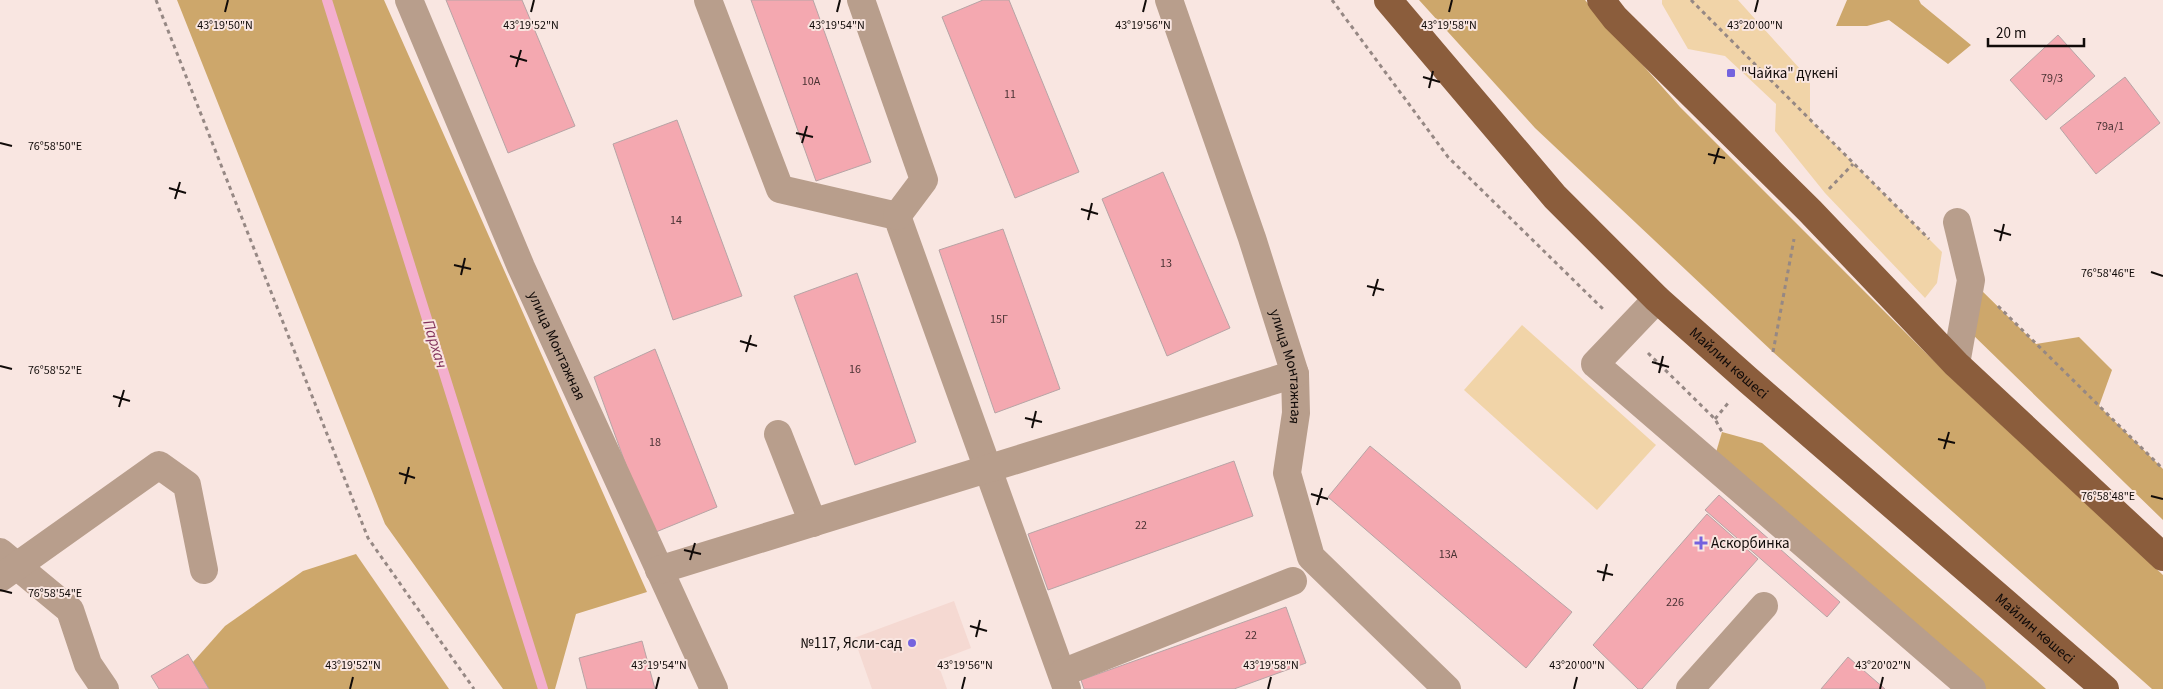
<svg xmlns="http://www.w3.org/2000/svg" width="2163" height="689" font-family="'Source Sans 3',sans-serif">
	<style>
		.built { fill: #f5d9d2 }
		.green { fill: #f1d4a8 }
		.forest { fill: #cda76b }
		.lines { fill: none; stroke-linecap: round; stroke-linejoin: round }
		.stream { stroke: #f4afce; stroke-width: 10 }
		.building { fill: #f4a8b0; stroke: #b7a4a5 }
		.path { stroke: #968884; stroke-width: 3; stroke-dasharray: 4 4; stroke-linecap: butt }
		.minor { stroke: #b89e8c; stroke-width: 28 }
		.major { stroke: #8b5d3c; stroke-width: 28 }
		.ticks { fill: none; stroke: #110b09; stroke-width: 2 }
		.poi-dot { fill: #7463de; stroke: #f9e6e1; stroke-width: 2 }
		.labels { text-anchor: middle; dominant-baseline: central; stroke-width: 4; stroke-linejoin: round; paint-order: stroke }
		.number-label { font-size: 12px; fill: #4a3233 }
		.poi-label { font-size: 15px; fill: #110b09; stroke: #f9e6e1; text-anchor: start }
		.street-label { font-size: 15px; fill: #110b09; stroke: #f9e6e1 }
		.water-label { font-size: 16px; font-style: italic; fill: #82325b; stroke: #f9e6e1 }
		.ticks-label { font-size: 12px; text-anchor: middle; fill: #110b09; stroke: #f9e6e1; stroke-width: 4; stroke-linejoin: round; paint-order: stroke }
	</style>
	<rect width="100%" height="100%" fill="#f9e6e1"/>
	<polygon class="built" points="954,601 971,648 937,661 947,689 872,689 854,638"/>
	<g class="green">
		<polygon points="1662,0 1738,0 1810,80 1810,120 1942,252 1937,283 1925,298 1825,193 1775,131 1776,104 1725,56 1688,49 1662,4"/>
		<polygon points="1522,325 1656,445 1597,510 1464,390"/>
	</g>
	<g class="forest">
		<polygon points="177,0 384,0 647,592 576,614 555,689 503,689 385,524"/>
		<polygon points="1419,0 1585,0 1680,107 1949,376 2163,575 2163,689 2152,689 1773,352 1535,128"/>
		<polygon points="1847,0 1919,0 1921,4 1971,45 1948,64 1889,20 1867,26 1836,26"/>
		<polygon points="1978,287 2036,344 2079,337 2112,370 2099,406 2163,469 2163,520 1969,331"/>
		<polygon points="1722,432 1762,443 2046,689 1972,689 1712,466"/>
		<polygon points="356,554 449,689 169,689 225,626 303,571"/>
	</g>
	<g class="lines">
		<polyline class="stream" points="327,0 543,689"/>
	</g>
	<g class="building">
		<polygon points="446,0 522,0 575,126 508,153"/>
		<polygon points="751,0 813,0 871,162 816,181"/>
		<polygon points="983,0 1009,0 1079,172 1015,198 942,17"/>
		<polygon points="2058,35 2095,76 2046,120 2010,80"/>
		<polygon points="2125,77 2160,123 2096,174 2060,128"/>
		<polygon points="677,120 742,296 673,320 613,144"/>
		<polygon points="1163,172 1230,328 1167,356 1102,199"/>
		<polygon points="1003,229 1060,389 995,413 939,250"/>
		<polygon points="857,273 916,442 855,465 794,296"/>
		<polygon points="655,349 717,507 651,534 594,377"/>
		<polygon points="1370,446 1572,612 1526,668 1328,497"/>
		<polygon points="1234,461 1253,516 1048,590 1028,534"/>
		<polygon points="1719,495 1840,602 1827,617 1705,510"/>
		<polygon points="1707,514 1758,559 1642,689 1638,689 1593,645"/>
		<polygon points="1286,607 1306,663 1234,689 1084,689 1081,680"/>
		<polygon points="642,641 655,689 587,689 579,658"/>
		<polygon points="188,654 209,689 159,689 151,676"/>
		<polygon points="1848,657 1885,689 1821,689"/>
	</g>
	<g class="lines">
		<g class="path">
			<polyline points="156,0 368,538 474,689"/>
			<polyline points="1332,0 1448,157 1604,310"/>
			<polyline points="1691,0 1929,239"/>
			<polyline points="1829,189 1853,164"/>
			<polyline points="1998,306 2163,469"/>
			<polyline points="1773,352 1794,239"/>
			<polyline points="1648,353 1715,419 1722,432"/>
			<polyline points="1715,419 1729,402"/>
		</g>
		<g class="minor">
			<path id="s1" d="M409 0 521 267 714 689"/>
			<polyline points="708,0 780,189 897,216 1067,689"/>
			<polyline points="861,0 924,180 897,216"/>
			<path id="s2" d="M1169 0 1252 238 1295 374 1296 413 1287 473 1311 557 1447 689"/>
			<polyline points="1657,299 1595,364 1972,689"/>
			<polyline points="1956,364 1971,280 1957,222"/>
			<polyline points="778,434 813,523"/>
			<polyline points="0,552 70,610 88,664 105,689"/>
			<polyline points="659,570 1295,374"/>
			<polyline points="0,578 159,465 187,485 204,570"/>
			<polyline points="1062,673 1293,581"/>
			<polyline points="1690,689 1764,606"/>
		</g>
		<g class="major">
			<path id="s3" d="M1388 0 1555 197 1657 299 1748 380 2105 689"/>
			<polyline points="1601,0 1615,18 1810,211 1956,364 2163,557"/>
		</g>
	</g>
	<path class="ticks" d="M225 12 228 0M531 12 534 0M837 12 840 0M1143 12 1146 0M1449 12 1452 0M1755 12 1758 0M510 56 527 61M516 67 521 50M1423 77 1440 82M1429 88 1433 71M796 133 813 137M0 143 12 146M802 143 807 126M1708 154 1725 158M1714 164 1719 148M169 188 186 193M175 199 180 182M1081 209 1098 214M1088 220 1092 203M1994 230 2011 235M2000 241 2004 224M454 265 471 269M2151 272 2163 276M461 275 465 258M1367 286 1384 290M1373 296 1378 279M740 341 757 346M746 352 751 335M1652 362 1669 367M0 366 12 369M1659 373 1663 356M113 396 130 401M119 407 124 390M1025 418 1042 422M1032 428 1036 411M1938 439 1955 443M1944 449 1949 432M399 473 415 478M405 484 409 467M1311 494 1328 499M2151 496 2163 499M1317 505 1322 488M684 550 701 554M690 560 695 543M1597 571 1613 575M1603 581 1607 564M0 590 12 593M970 626 987 631M976 637 980 620M350 689 353 677M656 689 659 677M962 689 965 677M1268 689 1271 677M1574 689 1577 677M1880 689 1883 677"/>
	<g class="poi-dot">
		<rect x="1726" y="68" width="10" height="10" rx="2.5"/>
		<path d="M1698.5 535.5h5v5h5v5h-5v5h-5v-5h-5v-5h5z"/>
		<circle cx="912" cy="643" r="5"/>
	</g>
	<g class="labels">
		<g class="number-label">
			<text x="2052" y="78">79/3</text>
			<text x="811" y="81">10А</text>
			<text x="1010" y="94">11</text>
			<text x="2110" y="126">79а/1</text>
			<text x="676" y="220">14</text>
			<text x="1166" y="263">13</text>
			<text x="999" y="319">15Г</text>
			<text x="855" y="369">16</text>
			<text x="655" y="442">18</text>
			<text x="1141" y="525">22</text>
			<text x="1448" y="554">13А</text>
			<text x="1675" y="602">226</text>
			<text x="1251" y="635">22</text>
		</g>
		<g class="poi-label">
			<text x="1741" y="73">"Чайка" дүкені</text>
			<text x="1711" y="543">Аскорбинка</text>
			<text x="902" y="643" text-anchor="end">№117, Ясли-сад</text>
		</g>
		<g class="street-label">
			<text stroke="none"><textPath href="#s1" startOffset="376">улица Монтажная</textPath></text>
			<text stroke="none"><textPath href="#s3" startOffset="499">Майлин көшесі</textPath></text>
			<text stroke="none"><textPath href="#s2" startOffset="386">улица Монтажная</textPath></text>
			<text stroke="none"><textPath href="#s3" startOffset="904">Майлин көшесі</textPath></text>
		</g>
		<g class="water-label">
			<text transform="translate(435 344) rotate(73)">Пархач</text>
		</g>
	</g>
	<g class="ticks-label">
		<text x="837" y="29">43°19'54"N</text>
		<text x="225" y="29">43°19'50"N</text>
		<text x="531" y="29">43°19'52"N</text>
		<text x="1143" y="29">43°19'56"N</text>
		<text x="1449" y="29">43°19'58"N</text>
		<text x="1755" y="29">43°20'00"N</text>
		<text x="55" y="150">76°58'50"E</text>
		<text x="2108" y="277">76°58'46"E</text>
		<text x="55" y="374">76°58'52"E</text>
		<text x="2108" y="500">76°58'48"E</text>
		<text x="55" y="597">76°58'54"E</text>
		<text x="353" y="669">43°19'52"N</text>
		<text x="659" y="669">43°19'54"N</text>
		<text x="965" y="669">43°19'56"N</text>
		<text x="1271" y="669">43°19'58"N</text>
		<text x="1577" y="669">43°20'00"N</text>
		<text x="1883" y="669">43°20'02"N</text>
	</g>
	<path d="M1988 38v8h96v-8" fill="none" stroke="#110b09" stroke-width="2.5"/>
	<text x="1996" y="38" font-size="15" fill="#110b09" stroke="#f9e6e1" stroke-width="4" paint-order="stroke">20 m</text>
</svg>
